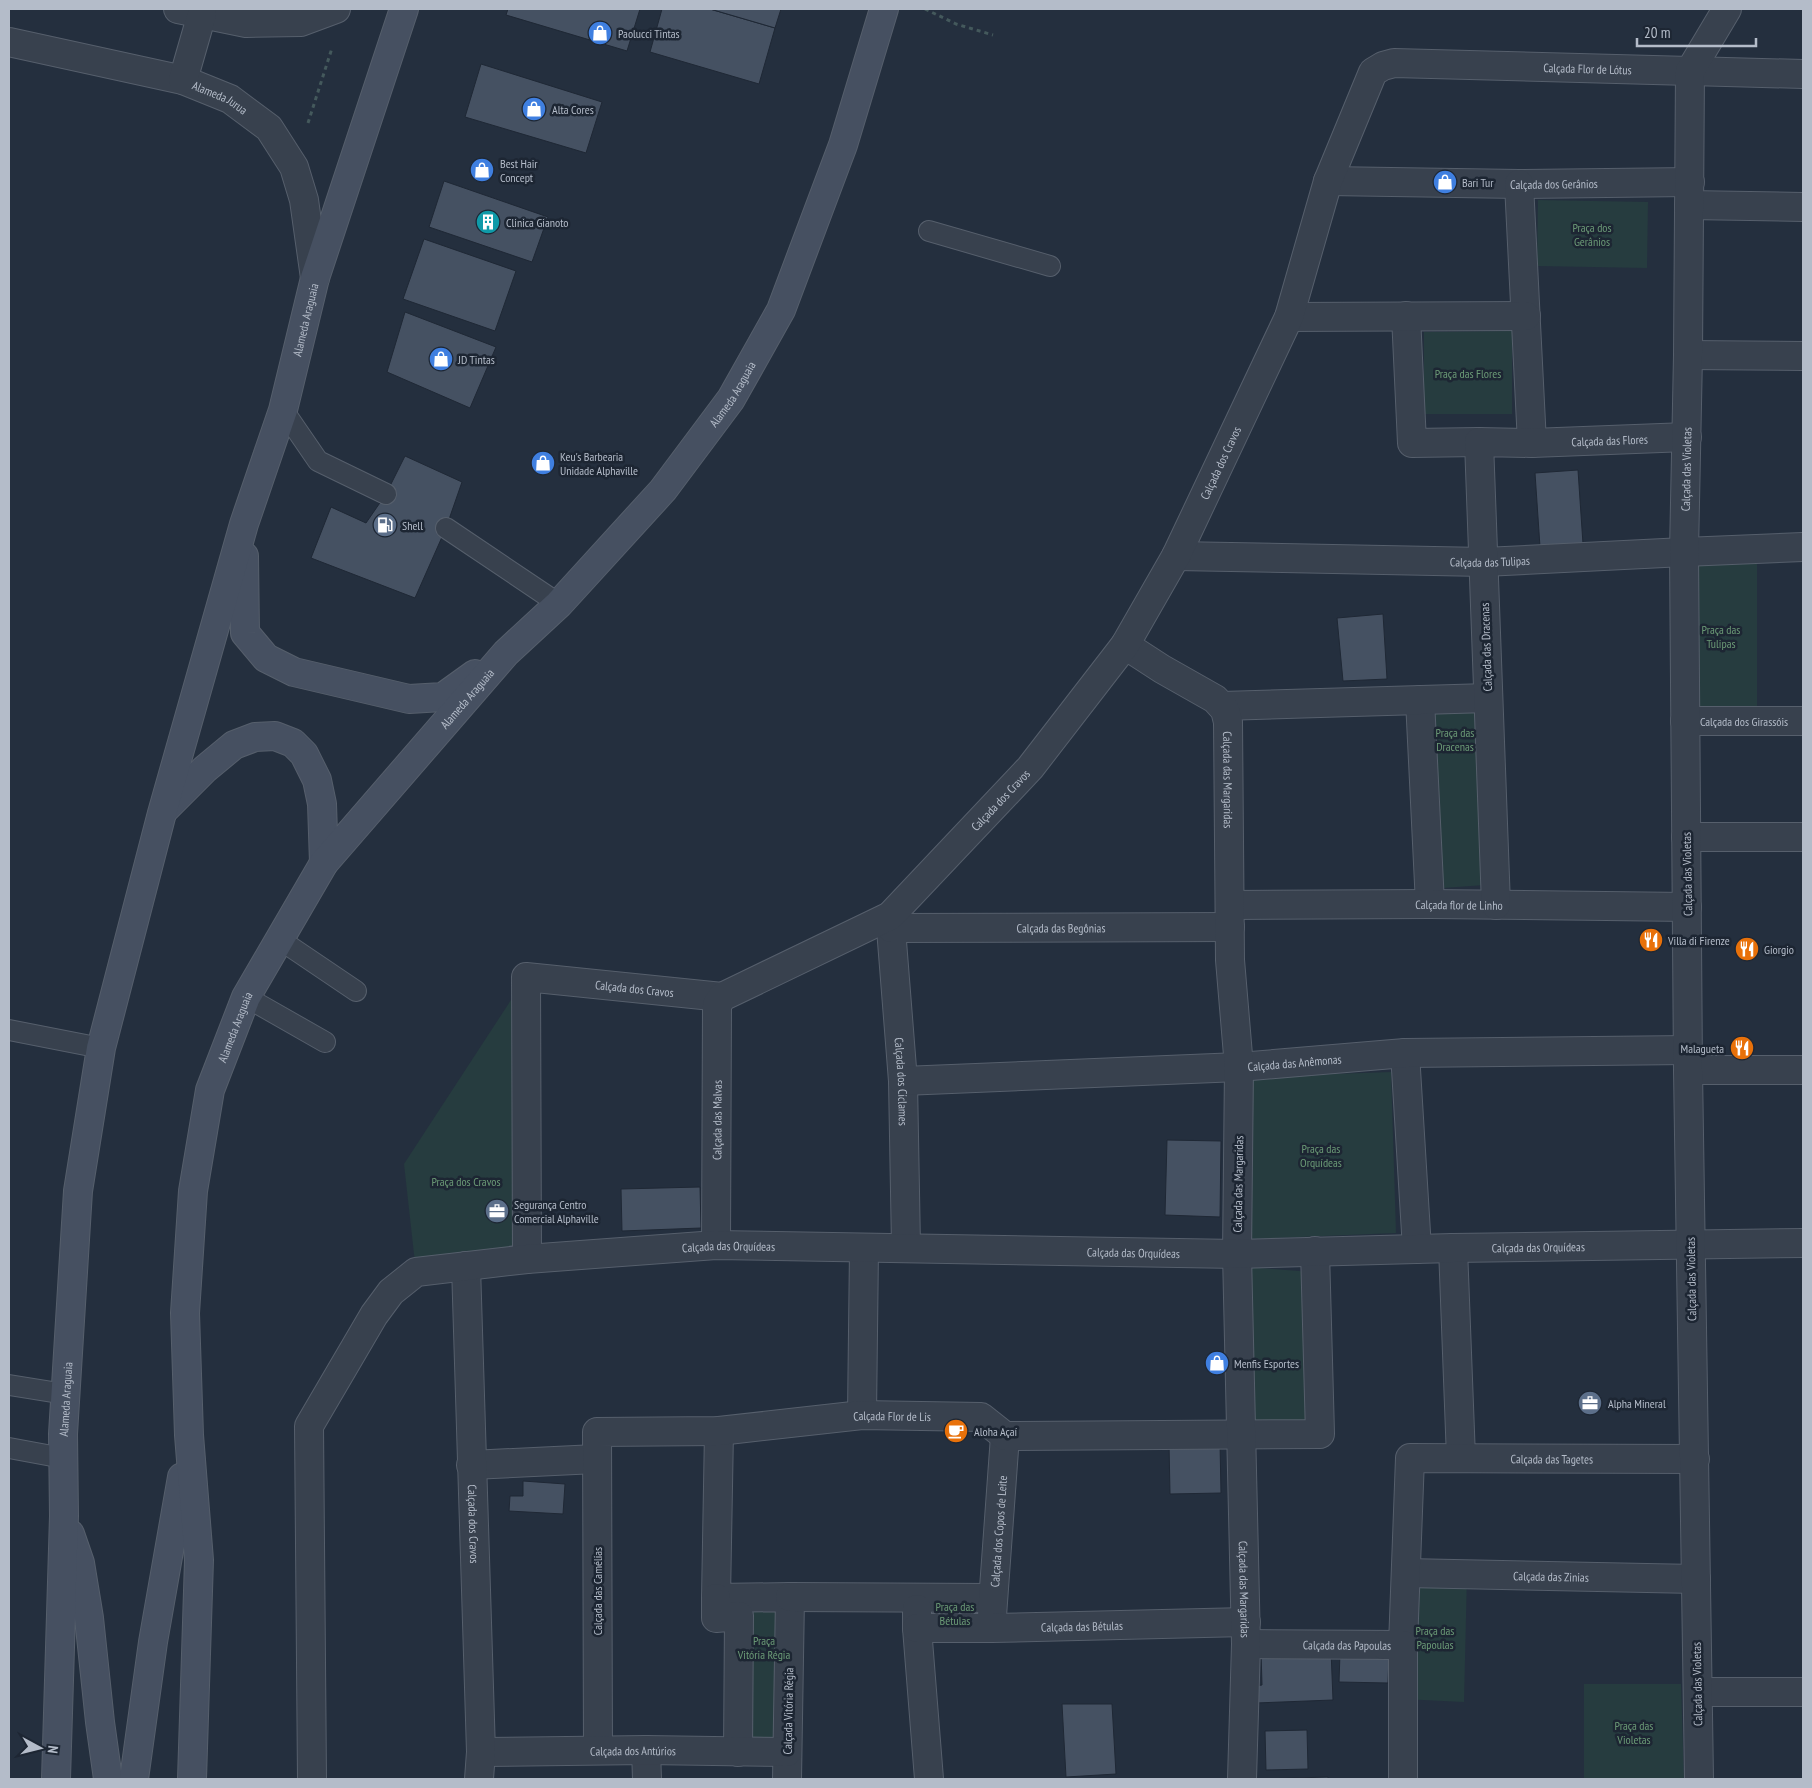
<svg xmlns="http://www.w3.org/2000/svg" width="1812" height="1788" font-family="'PT Sans Narrow',sans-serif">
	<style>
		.green { fill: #263c3f }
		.building { fill: #455162; stroke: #1f2835 }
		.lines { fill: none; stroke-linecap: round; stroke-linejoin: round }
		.service-casing { stroke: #565f6c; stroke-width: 22 }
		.pedestrian-casing { stroke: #565f6c; stroke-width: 30 }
		.minor-casing { stroke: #565f6c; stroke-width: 30 }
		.tertiary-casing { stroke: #565f6c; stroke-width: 30 }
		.secondary-casing { stroke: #565f6c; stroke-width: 30 }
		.path { stroke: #44595c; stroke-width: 3; stroke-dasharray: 4 4; stroke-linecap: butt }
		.service { stroke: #38414e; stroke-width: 20 }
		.pedestrian { stroke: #38414e; stroke-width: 28 }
		.minor { stroke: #38414e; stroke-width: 28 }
		.tertiary { stroke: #38414e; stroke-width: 28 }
		.secondary { stroke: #465061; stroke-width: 28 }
		.labels { text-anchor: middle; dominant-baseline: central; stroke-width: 5; stroke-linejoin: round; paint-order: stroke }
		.poi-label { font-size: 12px; fill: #b4bcc9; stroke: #1d2633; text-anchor: start }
		.street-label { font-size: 12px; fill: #b4bcc9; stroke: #1d2633 }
		.park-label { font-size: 12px; fill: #6b9a76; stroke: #1d2633 }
	</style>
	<rect width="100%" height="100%" fill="#242f3e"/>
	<g class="green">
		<polygon points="1538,200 1648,202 1647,268 1537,266"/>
		<polygon points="1512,331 1512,414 1424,414 1424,332"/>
		<polygon points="1757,548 1757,720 1685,721 1684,552"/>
		<polygon points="1478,710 1485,885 1443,888 1429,713"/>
		<polygon points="526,977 527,1259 416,1272 404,1164"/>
		<polygon points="1391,1072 1396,1233 1251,1239 1245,1077"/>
		<polygon points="1248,1267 1312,1272 1310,1423 1248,1422"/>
		<polygon points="1406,1573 1467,1574 1464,1702 1402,1699"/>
		<polygon points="790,1597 787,1752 738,1752 739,1616 716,1618"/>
		<polygon points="1584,1684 1681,1684 1684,1779 1584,1779"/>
	</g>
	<g class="building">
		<polygon points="508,9 640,9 627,51 506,15"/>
		<polygon points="662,9 710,9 775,28 759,84 650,52"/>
		<polygon points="710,9 781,9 775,28"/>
		<polygon points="481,64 602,102 586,153 465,117"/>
		<polygon points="444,181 548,217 532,262 429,227"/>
		<polygon points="424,239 516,271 495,331 403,299"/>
		<polygon points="405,312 496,347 470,408 387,372"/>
		<polygon points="405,456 462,482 446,528 415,598 311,558 331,507 366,523 386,494"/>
		<polygon points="1578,470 1583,544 1540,547 1535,473"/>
		<polygon points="1383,614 1387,679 1343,681 1337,618"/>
		<polygon points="1167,1140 1221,1141 1220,1217 1165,1215"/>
		<polygon points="700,1187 701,1228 622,1231 621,1189"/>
		<polygon points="1220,1443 1221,1493 1170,1494 1169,1444"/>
		<polygon points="523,1481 565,1484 563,1514 509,1511 510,1496 523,1496"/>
		<polygon points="1331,1650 1333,1700 1256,1703 1255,1686 1262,1685 1261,1652"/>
		<polygon points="1340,1653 1389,1655 1388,1683 1339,1682"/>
		<polygon points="1062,1704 1112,1704 1116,1774 1066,1777"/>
		<polygon points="1307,1730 1308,1769 1266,1770 1265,1731"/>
		<polygon points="1328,1777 1328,1779 1263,1779"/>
	</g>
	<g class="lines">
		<g class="service-casing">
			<g id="service">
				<polyline points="929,231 1050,266"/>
				<polyline points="283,410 318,461 386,494"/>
				<polyline points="446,528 559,604"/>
				<polyline points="279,939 356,991"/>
				<polyline points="246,997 325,1042"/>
				<polyline points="9,1030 101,1048"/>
				<polyline points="9,1385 65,1394"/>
				<polyline points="9,1448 63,1458"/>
			</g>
		</g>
		<g class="pedestrian-casing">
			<g id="pedestrian">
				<polyline points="1690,71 1803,74"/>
				<path id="s1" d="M1328 181 1519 184 1690 182"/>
				<polyline points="1519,184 1532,443"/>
				<polyline points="1406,316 1412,443 1479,442"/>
				<polyline points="1289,317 1526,316"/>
				<polyline points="1688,355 1803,356"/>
				<path id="s2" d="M1176 556 1484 562 1684 552"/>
				<polyline points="1420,700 1430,904"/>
				<polyline points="1222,706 1488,698"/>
				<path id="s3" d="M1685 721H1803"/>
				<polyline points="1686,837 1803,837"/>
				<path id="s4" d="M1230 905 1430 904 1687 907"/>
				<path id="s5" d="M1496 905 1479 442 1532 443 1687 437"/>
				<path id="s6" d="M890 916 903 1081 906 1247"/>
				<path id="s7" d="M891 928 1230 927"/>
				<polyline points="1405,1053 1417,1249"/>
				<polyline points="1688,1070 1803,1070"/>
				<path id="s8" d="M903 1081 1239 1067 1405 1053 1688 1050"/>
				<polyline points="1453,1248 1461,1458"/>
				<path id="s9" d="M527 1259 526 977 722 997"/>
				<polyline points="862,1415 864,1249"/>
				<polyline points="719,1431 716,1598 790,1597 787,1779"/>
				<polyline points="471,1465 596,1459"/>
				<path id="s10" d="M1406 1573 1696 1579"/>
				<polyline points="790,1597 992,1598"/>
				<polyline points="716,1598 716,1618 739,1616 738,1752"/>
				<polyline points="917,1609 917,1628 929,1779"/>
				<path id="s11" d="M992 1616 1005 1436"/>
				<path id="s12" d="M917 1628H992L1246 1622"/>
				<path id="s13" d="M1246 1644 1403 1645 1410 1458 1695 1459"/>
				<polyline points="1384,1645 1403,1645 1403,1779"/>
				<polyline points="1698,1692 1803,1692"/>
				<path id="s14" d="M598 1750 597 1432 719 1431 862 1415 981 1417 1005 1436 1320 1434 1315 1251"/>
				<polyline points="646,1750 647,1779"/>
				<path id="s15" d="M481 1752 646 1750 787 1752"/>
			</g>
		</g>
		<g class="minor-casing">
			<g id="minor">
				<polyline points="1689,205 1803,207"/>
				<polyline points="1684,552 1803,547"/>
				<path id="s16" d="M1125 645 1162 669 1215 699 1225 710 1228 722 1230 960 1239 1067 1237 1254 1246 1644 1242 1779"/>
				<path id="s17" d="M716 1245 717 1005 722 997 890 916 1030 768 1125 645 1176 556 1289 317 1328 181 1373 72 1383 66 1394 63 1690 71"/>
				<path id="s18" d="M466 1266 481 1752 479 1779"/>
				<path id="s19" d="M312 1779 309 1426 374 1315 391 1292 416 1272 527 1259 716 1245 1237 1254 1453 1248 1803 1243"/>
				<path id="s20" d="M1699 1779 1688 1070 1684 552 1688 355 1690 71 1727 9"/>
			</g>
		</g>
		<g class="tertiary-casing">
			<g id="tertiary">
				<polyline points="178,9 246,23 301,22 336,9"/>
				<path id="s21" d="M9 42 183 80 230 99 269 128 294 167 304 200 315 278"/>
				<polyline points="183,80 202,14"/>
			</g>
		</g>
		<g class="secondary-casing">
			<g id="secondary">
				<polyline points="244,556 245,633 266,658 294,672 409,699 443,697 475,674"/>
				<polyline points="164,810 205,769 234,745 255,737 275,736 293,743 304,754 317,780 322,804 324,863"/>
				<polyline points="70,1534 80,1563 89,1618 100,1722 108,1779"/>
				<path id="s22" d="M56 1779 64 1516 63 1434 78 1191 101 1048 162 813 244 524 283 410 315 278 404 9"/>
				<polyline points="134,1779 153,1642 182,1477"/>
				<path id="s23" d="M192 1779 199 1560 189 1435 185 1313 193 1191 210 1090 246 997 324 863 506 653 559 604 663 490 731 399 781 310 843 145 884 9"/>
			</g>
		</g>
		<g class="path">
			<polyline points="925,9 956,24 993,35"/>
			<polyline points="308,123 332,48"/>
		</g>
		<use href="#service" class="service"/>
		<use href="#pedestrian" class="pedestrian"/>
		<use href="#minor" class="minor"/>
		<use href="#tertiary" class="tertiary"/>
		<use href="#secondary" class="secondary"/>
	</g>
	<defs>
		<g id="shop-disc" transform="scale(1.25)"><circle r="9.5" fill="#3f7fe0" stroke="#1d2633"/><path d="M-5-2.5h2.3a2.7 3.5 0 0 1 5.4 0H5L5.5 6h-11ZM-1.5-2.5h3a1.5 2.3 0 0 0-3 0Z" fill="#fff"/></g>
		<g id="building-disc" transform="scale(1.25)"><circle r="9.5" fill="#0f9aa8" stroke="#1d2633"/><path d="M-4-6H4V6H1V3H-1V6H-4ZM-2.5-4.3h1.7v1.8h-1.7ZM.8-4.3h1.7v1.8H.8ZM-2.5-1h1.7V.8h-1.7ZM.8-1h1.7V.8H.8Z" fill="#fff"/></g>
		<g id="fuel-disc" transform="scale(1.25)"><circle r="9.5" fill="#5c6f8a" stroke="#1d2633"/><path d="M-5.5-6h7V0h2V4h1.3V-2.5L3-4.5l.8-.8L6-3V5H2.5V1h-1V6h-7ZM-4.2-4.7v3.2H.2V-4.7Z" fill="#fff"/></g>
		<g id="restaurant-disc" transform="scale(1.25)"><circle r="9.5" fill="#e8710a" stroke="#1d2633"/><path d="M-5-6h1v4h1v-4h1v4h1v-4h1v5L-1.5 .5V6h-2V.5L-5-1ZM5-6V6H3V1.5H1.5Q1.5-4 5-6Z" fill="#fff"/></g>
		<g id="office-disc" transform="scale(1.25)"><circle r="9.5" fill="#5c6f8a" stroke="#1d2633"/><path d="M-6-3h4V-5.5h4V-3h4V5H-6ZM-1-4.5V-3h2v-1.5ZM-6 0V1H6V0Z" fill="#fff"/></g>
		<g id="cafe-disc" transform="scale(1.25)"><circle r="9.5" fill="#e8710a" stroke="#1d2633"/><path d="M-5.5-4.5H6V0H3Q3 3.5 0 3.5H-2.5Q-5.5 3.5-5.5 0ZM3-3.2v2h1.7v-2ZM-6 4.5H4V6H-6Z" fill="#fff"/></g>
	</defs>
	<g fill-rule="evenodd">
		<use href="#shop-disc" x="600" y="33"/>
		<use href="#shop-disc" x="534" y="109"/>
		<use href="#shop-disc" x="482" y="170"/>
		<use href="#shop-disc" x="1445" y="182"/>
		<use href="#building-disc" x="488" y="222"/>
		<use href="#shop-disc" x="441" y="359"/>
		<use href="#shop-disc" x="543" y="463"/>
		<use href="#fuel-disc" x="385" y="525"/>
		<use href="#restaurant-disc" x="1651" y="940"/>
		<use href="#restaurant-disc" x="1747" y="949"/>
		<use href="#restaurant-disc" x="1742" y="1048"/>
		<use href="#office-disc" x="497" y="1211"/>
		<use href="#shop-disc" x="1217" y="1363"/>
		<use href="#office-disc" x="1590" y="1403"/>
		<use href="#cafe-disc" x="956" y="1431"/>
	</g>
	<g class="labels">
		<g class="poi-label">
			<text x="618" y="33">Paolucci Tintas</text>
			<text x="552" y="109">Alta Cores</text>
			<text x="500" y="163">Best Hair<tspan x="500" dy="14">Concept</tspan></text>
			<text x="1462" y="182">Bari Tur</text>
			<text x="506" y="222">Clinica Gianoto</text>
			<text x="458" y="359">JD Tintas</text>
			<text x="560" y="456">Keu's Barbearia<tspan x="560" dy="14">Unidade Alphaville</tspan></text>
			<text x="402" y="525">Shell</text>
			<text x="1668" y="940">Villa di Firenze</text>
			<text x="1764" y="949">Giorgio</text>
			<text x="1724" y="1048" text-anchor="end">Malagueta</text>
			<text x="514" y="1204">Segurança Centro<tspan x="514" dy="14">Comercial Alphaville</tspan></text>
			<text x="1234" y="1363">Menfis Esportes</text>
			<text x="1608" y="1403">Alpha Mineral</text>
			<text x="974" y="1431">Aloha Açaí</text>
		</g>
		<g class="street-label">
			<text stroke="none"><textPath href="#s17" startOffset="1638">Calçada Flor de Lótus</textPath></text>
			<text stroke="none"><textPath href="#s21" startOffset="219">Alameda Jurua</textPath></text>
			<text stroke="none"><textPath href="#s1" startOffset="226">Calçada dos Gerânios</textPath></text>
			<text stroke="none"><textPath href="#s22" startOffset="1490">Alameda Araguaia</textPath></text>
			<text stroke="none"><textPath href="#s23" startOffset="1569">Alameda Araguaia</textPath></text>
			<text stroke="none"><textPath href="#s5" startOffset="594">Calçada das Flores</textPath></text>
			<text stroke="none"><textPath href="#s17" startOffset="1001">Calçada dos Cravos</textPath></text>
			<text stroke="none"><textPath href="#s20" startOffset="1310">Calçada das Violetas</textPath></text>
			<text stroke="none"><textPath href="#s2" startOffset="314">Calçada das Tulipas</textPath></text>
			<text transform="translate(1486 647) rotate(-92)">Calçada das Dracenas</text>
			<text stroke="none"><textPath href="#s23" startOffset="1164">Alameda Araguaia</textPath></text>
			<text stroke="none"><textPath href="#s3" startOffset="59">Calçada dos Girassóis</textPath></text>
			<text stroke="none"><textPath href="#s16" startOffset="190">Calçada das Margaridas</textPath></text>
			<text stroke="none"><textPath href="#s17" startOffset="596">Calçada dos Cravos</textPath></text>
			<text transform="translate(1687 874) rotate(-91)">Calçada das Violetas</text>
			<text stroke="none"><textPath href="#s4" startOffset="229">Calçada flor de Linho</textPath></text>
			<text stroke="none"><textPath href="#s7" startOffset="170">Calçada das Begônias</textPath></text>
			<text stroke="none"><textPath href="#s9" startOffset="391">Calçada dos Cravos</textPath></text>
			<text stroke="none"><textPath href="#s23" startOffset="759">Alameda Araguaia</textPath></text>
			<text stroke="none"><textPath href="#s8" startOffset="392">Calçada das Anêmonas</textPath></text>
			<text stroke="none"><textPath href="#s6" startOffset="166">Calçada dos Ciclames</textPath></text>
			<text stroke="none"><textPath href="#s17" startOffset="125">Calçada das Malvas</textPath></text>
			<text transform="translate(1238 1184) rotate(-89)">Calçada das Margaridas</text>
			<text stroke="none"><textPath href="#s19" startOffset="856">Calçada das Orquídeas</textPath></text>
			<text stroke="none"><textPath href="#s19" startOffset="1666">Calçada das Orquídeas</textPath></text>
			<text stroke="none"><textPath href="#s19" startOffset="1261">Calçada das Orquídeas</textPath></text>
			<text transform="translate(1691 1279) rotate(-91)">Calçada das Violetas</text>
			<text stroke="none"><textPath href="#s22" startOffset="380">Alameda Araguaia</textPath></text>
			<text stroke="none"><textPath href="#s14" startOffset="614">Calçada Flor de Lis</textPath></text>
			<text stroke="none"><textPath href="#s13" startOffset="486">Calçada das Tagetes</textPath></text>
			<text stroke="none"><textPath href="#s18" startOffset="258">Calçada dos Cravos</textPath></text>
			<text stroke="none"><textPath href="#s11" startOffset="85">Calçada dos Copos de Leite</textPath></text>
			<text stroke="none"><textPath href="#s10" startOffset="145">Calçada das Zinias</textPath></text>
			<text stroke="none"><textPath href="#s16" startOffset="1000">Calçada das Margaridas</textPath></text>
			<text transform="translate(597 1591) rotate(-90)">Calçada das Camélias</text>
			<text stroke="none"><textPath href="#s12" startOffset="165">Calçada das Bétulas</textPath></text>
			<text stroke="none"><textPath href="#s13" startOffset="101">Calçada das Papoulas</textPath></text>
			<text transform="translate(1697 1684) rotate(-91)">Calçada das Violetas</text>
			<text transform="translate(788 1711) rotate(-89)">Calçada Vitória Régia</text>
			<text stroke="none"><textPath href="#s15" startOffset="152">Calçada dos Antúrios</textPath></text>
		</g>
		<g class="park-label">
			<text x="1592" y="227">Praça dos<tspan x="1592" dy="14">Gerânios</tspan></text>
			<text x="1468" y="373">Praça das Flores</text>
			<text x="1721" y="629">Praça das<tspan x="1721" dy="14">Tulipas</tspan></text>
			<text x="1455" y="732">Praça das<tspan x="1455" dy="14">Dracenas</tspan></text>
			<text x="1321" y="1148">Praça das<tspan x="1321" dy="14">Orquídeas</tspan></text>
			<text x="466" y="1181">Praça dos Cravos</text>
			<text x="955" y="1606">Praça das<tspan x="955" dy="14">Bétulas</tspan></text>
			<text x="1435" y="1630">Praça das<tspan x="1435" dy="14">Papoulas</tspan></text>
			<text x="764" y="1640">Praça<tspan x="764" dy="14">Vitória Régia</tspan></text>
			<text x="1634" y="1725">Praça das<tspan x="1634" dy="14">Violetas</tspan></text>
		</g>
	</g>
	<rect width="1812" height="1788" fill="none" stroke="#b4bcc9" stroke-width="20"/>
	<g transform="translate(40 1748) rotate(97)" stroke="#1d2633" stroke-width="4" paint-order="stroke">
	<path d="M0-4L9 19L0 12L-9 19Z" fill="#b4bcc9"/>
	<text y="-8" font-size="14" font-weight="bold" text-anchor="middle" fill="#b4bcc9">N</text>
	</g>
	<path d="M1637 38v8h119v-8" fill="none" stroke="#b4bcc9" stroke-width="2.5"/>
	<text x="1644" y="38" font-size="15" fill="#b4bcc9" stroke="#1d2633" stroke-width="4" paint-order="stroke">20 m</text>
</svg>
